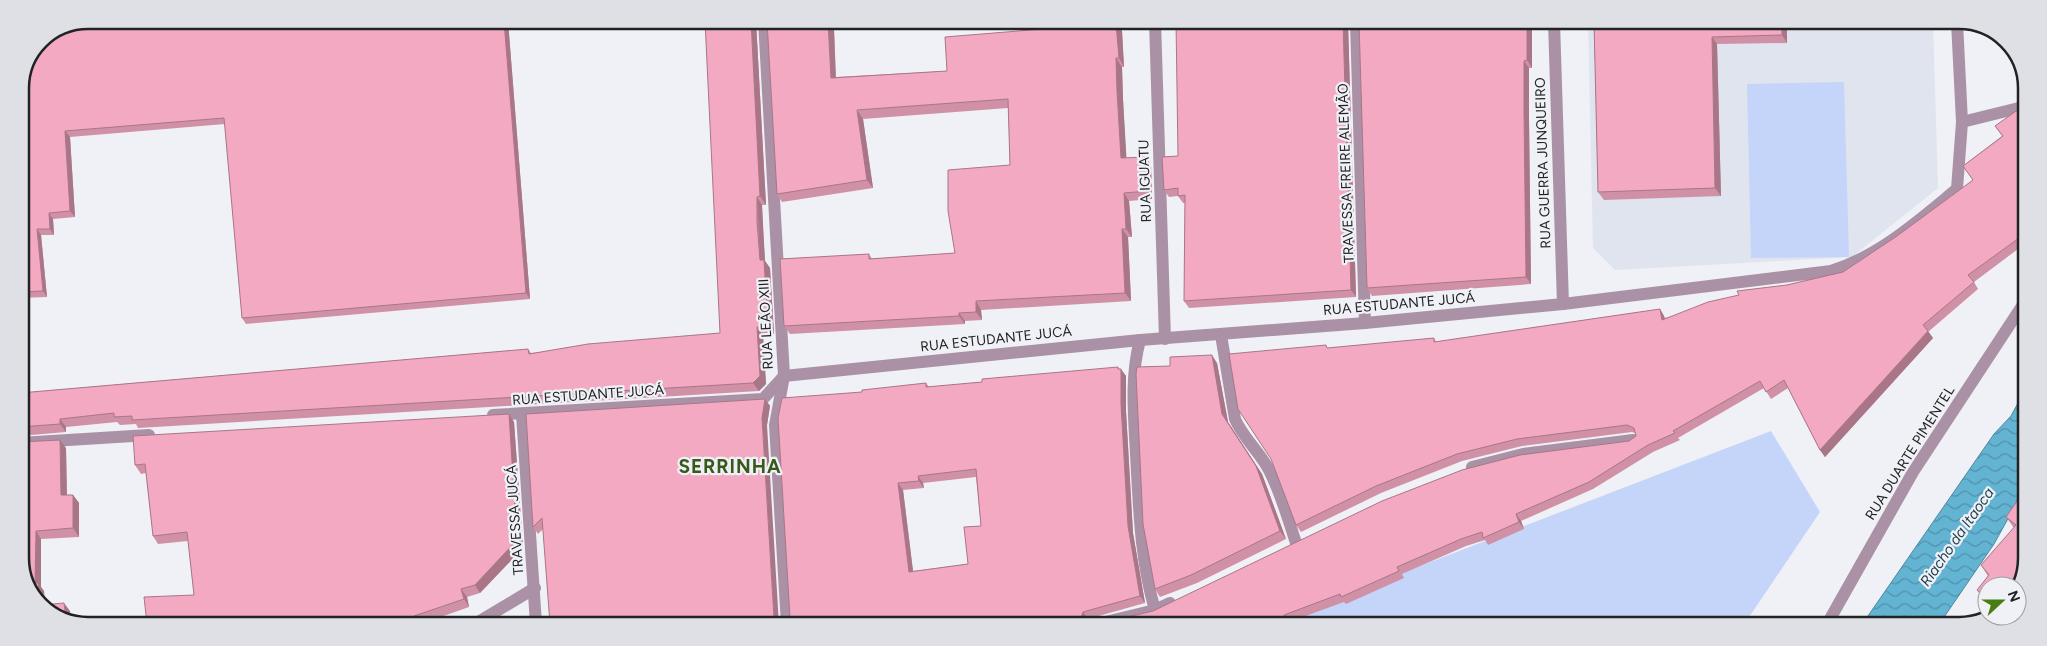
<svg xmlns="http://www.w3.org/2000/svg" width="2047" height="646" font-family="Figtree,sans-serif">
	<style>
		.built { fill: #dfe4ef }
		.green { fill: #c5d5f9 }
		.water { fill: url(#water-waves); stroke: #4f889e }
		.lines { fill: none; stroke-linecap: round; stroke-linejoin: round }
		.lane { stroke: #ab91a5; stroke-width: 12 }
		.street { stroke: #ab91a5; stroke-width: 12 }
		.wall { fill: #d091a6; fill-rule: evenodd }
		.shaded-wall { fill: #a97687 }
		.building { fill: #f2a9c1; stroke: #a97687; fill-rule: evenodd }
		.labels { text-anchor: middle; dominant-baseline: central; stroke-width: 4.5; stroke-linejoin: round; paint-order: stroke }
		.street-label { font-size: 14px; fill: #212223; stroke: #eff1f6 }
		.water-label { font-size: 15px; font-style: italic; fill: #193e4c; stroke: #eff1f6 }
		.district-label { font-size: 19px; font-weight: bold; letter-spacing: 1px; fill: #375a1a; stroke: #eff1f6 }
		.rim { fill: none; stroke: #212223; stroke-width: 2.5 }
	</style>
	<defs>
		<pattern id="water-waves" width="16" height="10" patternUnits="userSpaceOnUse" patternTransform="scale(1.25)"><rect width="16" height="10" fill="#63b3d3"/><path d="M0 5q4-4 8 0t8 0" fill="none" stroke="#5191ab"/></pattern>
	</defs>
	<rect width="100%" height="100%" fill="#eff1f6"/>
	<polygon class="built" points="1588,22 1933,22 1938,188 1852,257 1615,270 1593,248"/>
	<g class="green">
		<polygon points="1844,82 1849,257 1751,258 1747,84"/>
		<polygon points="1771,431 1820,512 1743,626 1267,625"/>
	</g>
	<polygon class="water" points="2025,390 2025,478 2015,506 1994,544 1938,626 1861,626 1994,434 2011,416"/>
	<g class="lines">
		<path class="lane" d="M1221 335 1235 419C1243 438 1260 452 1269 470 1281 493 1288 519 1296 543"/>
		<g class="street">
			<polyline points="764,21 784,376 775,425 787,625"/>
			<polyline points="1155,21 1165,339"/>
			<polyline points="1356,22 1365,323"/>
			<polyline points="1554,22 1563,304"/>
			<polyline points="1962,122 2027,106"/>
			<path d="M1140 340C1130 377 1134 415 1136 454 1139 506 1140 559 1155 610"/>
			<polyline points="522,414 536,624"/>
			<path d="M493 415 763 399 784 376 1140 340 1365 323 1563 304 1831 271C1879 256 1918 221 1957 189L1962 122 1957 22"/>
			<polyline points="20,443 149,435"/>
			<polyline points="1472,467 1523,454 1633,440"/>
			<polyline points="475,624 535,588"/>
			<polyline points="1093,625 1155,610 1170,603"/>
			<polyline points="1826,626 1913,472 2026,300"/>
		</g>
	</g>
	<g class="wall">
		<polygon points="508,21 530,299 246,324 242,318 225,124 70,137 75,217 53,219 54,235 41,235 47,297 20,298 20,87"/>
		<polygon points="756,21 766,205 762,205 763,230 765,261 770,268 774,334 763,335 766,384 759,391 138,428 136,424 120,425 117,422 66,427 66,432 20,436 20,393 528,349 531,353 720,333"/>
		<polygon points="767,21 932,21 834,29 836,77 947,71 1116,23 1122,31 1124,67 1122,67 1123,99 1126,158 1151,165 1152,199 1129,201 1132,237 1128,237 1131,301 981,310 982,320 965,321 965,324 790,334 784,326 869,254 872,259 955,253 1010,165 1008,108 863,119 873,188 782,202 777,194"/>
		<polygon points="1348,22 1356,297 1189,308 1184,301 1185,203 1183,203 1178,196 1169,197 1164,190 1178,156"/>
		<polygon points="1532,22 1532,68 1529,68 1529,119 1531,284 1372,296 1367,288"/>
		<polygon points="1594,22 1798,22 1798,28 1787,28 1787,43 1717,44 1721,196 1604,200 1598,192"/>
		<polygon points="2027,118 2026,243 1974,282 1978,289 1928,332 1933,338 1825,457 1820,450 1788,388 1771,399 1764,388 1678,438 1680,440 1653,452 1593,489 1521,521 1524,529 1488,545 1485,540 1466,546 1402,574 1404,578 1346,604 1344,602 1289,622 1290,625 1094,625 1153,611 1629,441 1636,436 1635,433 1632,432 1522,446 1462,461 1381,493 1301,532 1296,525 1329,348 1434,338 1436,342 1660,309 1664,316 1665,318 1787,285 1843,272 1897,236 1973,180 1963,166 2002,136 1995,126"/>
		<polygon points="1217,363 1228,422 1262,474 1286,539 1197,583 1160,597 1155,589 1170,366"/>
		<path d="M1119 369 1126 376V411L1133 533 1145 603 1088 619 1086 625H785L789 622 862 392 926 383 929 387ZM976 477 981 526 968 564 913 571 903 490 924 488 923 483Z"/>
		<polygon points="765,399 770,406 767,425 543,529 538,534 533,527 526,414"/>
		<polygon points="509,414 514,422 523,548 480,593 467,597 469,607 421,624 147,624 194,595 188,541 158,544 153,536 146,473 141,474 135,465"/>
		<polygon points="66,448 67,495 73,495 79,503 79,537 41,539 41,587 44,591 45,605 70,611 71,620 80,620 83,624 70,624 34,600 20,563"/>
		<polygon points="2025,490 2025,576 1987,586 1987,602 1983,599 1977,590 1988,576 1981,565 2014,528 2006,517"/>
	</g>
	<g class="shaded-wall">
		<polygon points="504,21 508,21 530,299 526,293"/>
		<polygon points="751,21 756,21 766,205 760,196"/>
		<polygon points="828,21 834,29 836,86 831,78"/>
		<polygon points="1343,22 1348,22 1356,297 1351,290"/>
		<polygon points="1527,22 1532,22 1532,68 1527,60"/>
		<polygon points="1782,22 1783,22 1787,28 1787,43 1782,35"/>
		<polygon points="1794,22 1798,22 1798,28"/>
		<polygon points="1116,23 1122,31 1124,67 1119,58"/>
		<polygon points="1712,37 1717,44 1721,196 1715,188"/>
		<polygon points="1116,58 1122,67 1123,99 1127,167 1121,158 1117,91"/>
		<polygon points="1524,61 1529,68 1529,119 1531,284 1526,277 1524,111"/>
		<polygon points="857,110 863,119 873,188 867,180"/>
		<polygon points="65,131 70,137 75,217 70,211"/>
		<polygon points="1146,157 1151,165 1152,199 1147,191"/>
		<polygon points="1124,193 1129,201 1132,237 1126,229"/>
		<polygon points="757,197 762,205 765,261 770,268 774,334 768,326 760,260"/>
		<polygon points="49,213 53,219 54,235 50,229"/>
		<polygon points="37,229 41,235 47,297 43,291"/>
		<polygon points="1122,229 1128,237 1131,301 1125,293"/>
		<polygon points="976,301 981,310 982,320 976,312"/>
		<polygon points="1660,309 1664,316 1667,327 1662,320"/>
		<polygon points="959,313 965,321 965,324 959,316"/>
		<polygon points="757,327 763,335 766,384 759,391 753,383"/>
		<polygon points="1928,331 1933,338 1825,457 1820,450"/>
		<polygon points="1212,355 1217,363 1228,422 1262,474 1286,539 1280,531 1222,414"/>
		<polygon points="1118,367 1121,372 1121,369 1126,376 1126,411 1133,533 1145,603 1140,596 1128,526"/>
		<polygon points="765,399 770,406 767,425 779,625 778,625 774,618 762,418"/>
		<polygon points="509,414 514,422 523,548 480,593 475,585"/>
		<polygon points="60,419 66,427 66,432 60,424"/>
		<polygon points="60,440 66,448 67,503 61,495"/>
		<polygon points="918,476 923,483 924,488 919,481"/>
		<polygon points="898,483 903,490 914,579 909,572"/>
		<polygon points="73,495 79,503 79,537 73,528"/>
		<polygon points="1516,514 1521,521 1524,529 1519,522"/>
		<polygon points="36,531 41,539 41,587 44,591 45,607 40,604 35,583"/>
		<polygon points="461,589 467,597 469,607 464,599"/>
		<polygon points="64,603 70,611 71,624 66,620"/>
		<polygon points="1083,612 1088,619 1086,625 1084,625 1080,620"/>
		<polygon points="1284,615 1289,622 1290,625 1288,625"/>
		<polygon points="414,616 419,624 416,624"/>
	</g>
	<g class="building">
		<polygon points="88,20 504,21 526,293 242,318 224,118 65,131 70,211 49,213 50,229 37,229 43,291 20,292 20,87 40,40"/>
		<polygon points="705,21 751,21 760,196 757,197 757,222 760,260 764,260 768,326 757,327 760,376 753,383 132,420 132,416 114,417 114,413 60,419 60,424 20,427 20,393 528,349 529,354 588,344 720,333"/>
		<polygon points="767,21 828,21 831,78 947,71 945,37 1116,23 1119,58 1116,58 1117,91 1121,158 1146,157 1147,191 1124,193 1126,229 1122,229 1125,293 976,301 976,312 959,313 959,316 784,326 780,259 869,254 869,259 955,253 948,211 948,170 1010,165 1008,99 857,110 867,180 777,194"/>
		<polygon points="1176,21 1343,22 1351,290 1184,301 1185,195 1178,196 1178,188 1164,190 1162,157 1178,156"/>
		<polygon points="1359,22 1527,22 1527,60 1524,61 1524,111 1526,277 1367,288"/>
		<polygon points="1594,22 1782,22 1782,35 1712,37 1715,188 1598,192"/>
		<polygon points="2019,109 2026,119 2027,118 2026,233 1968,275 1974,282 1923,325 1928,331 1820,450 1784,380 1766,392 1760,381 1673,431 1675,433 1648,445 1589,482 1516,514 1519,522 1483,538 1482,532 1461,539 1397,567 1399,571 1341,597 1340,594 1284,615 1288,625 1094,625 1153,611 1382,501 1462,470 1520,455 1629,441 1636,436 1634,428 1627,425 1517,439 1457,454 1376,486 1296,525 1271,459 1238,409 1229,354 1326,345 1327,348 1434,338 1434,342 1660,309 1662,320 1708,302 1739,295 1737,291 1787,285 1843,272 1897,236 1973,180 1963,166 2003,136 1995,126"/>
		<polygon points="1212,355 1222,414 1256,466 1280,531 1191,575 1155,589 1143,524 1136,374 1137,367 1170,366 1170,357"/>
		<path d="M1118 367V369H1121V404L1128 526 1140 596 1083 612 1080 620 1085 625H785L789 622 790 618 778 418 782 398 862 392V390L926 383V387L982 382V379ZM976 469 981 526 964 527 968 564 909 572 898 483 919 481 918 476Z"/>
		<polygon points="765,399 762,418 774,618 778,625 550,624 542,518 533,527 526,414"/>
		<polygon points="509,414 517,540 475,585 461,589 464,599 414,616 416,624 147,624 144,597 194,595 187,532 153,536 145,464 135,465 133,436"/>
		<polygon points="60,440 61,495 73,495 73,528 36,531 35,583 38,583 40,604 34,600 20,563 20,442"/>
		<polygon points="2025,490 2025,576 2017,588 2017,586 1987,586 1987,598 1977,590 1989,575 1981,565 2016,525 2006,517"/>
		<polygon points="64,603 66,620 80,620 80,624 70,624 42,605"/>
	</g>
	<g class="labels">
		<g class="street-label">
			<text transform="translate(1543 163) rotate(-92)">RUA GUERRA JUNQUEIRO</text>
			<text transform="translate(1346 173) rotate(-92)">TRAVESSA FREIRE ALEMÃO</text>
			<text transform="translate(1145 181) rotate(-92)">RUA IGUATU</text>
			<text transform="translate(1399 304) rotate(-5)">RUA ESTUDANTE JUCÁ</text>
			<text transform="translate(766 324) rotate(-93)">RUA LEÃO XIII</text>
			<text transform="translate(996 339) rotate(-6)">RUA ESTUDANTE JUCÁ</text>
			<text transform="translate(588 395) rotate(-4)">RUA ESTUDANTE JUCÁ</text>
			<text transform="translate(1910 453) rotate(-58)">RUA DUARTE PIMENTEL</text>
			<text transform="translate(515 520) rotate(-94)">TRAVESSA JUCÁ</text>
		</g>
		<g class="water-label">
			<text transform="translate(1957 537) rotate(-55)">Riacho da Itaoca</text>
		</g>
		<g class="district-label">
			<text x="730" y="466">SERRINHA</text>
		</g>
	</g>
	<path d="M0 0H2047V646H0ZM88 29H1959A59 59 0 0 1 2018 88V558A59 59 0 0 1 1959 617H88A59 59 0 0 1 29 558V88A59 59 0 0 1 88 29Z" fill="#dfe0e5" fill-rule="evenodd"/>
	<path class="rim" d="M88 29H1959A59 59 0 0 1 2018 88V558A59 59 0 0 1 1959 617H88A59 59 0 0 1 29 558V88A59 59 0 0 1 88 29Z"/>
	<g transform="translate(2002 601) rotate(69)"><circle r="24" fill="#eff1f6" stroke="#9d9ea2"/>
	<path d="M0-4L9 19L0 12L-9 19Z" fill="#477d12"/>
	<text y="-8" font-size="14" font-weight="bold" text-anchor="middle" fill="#212223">N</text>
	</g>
</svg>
